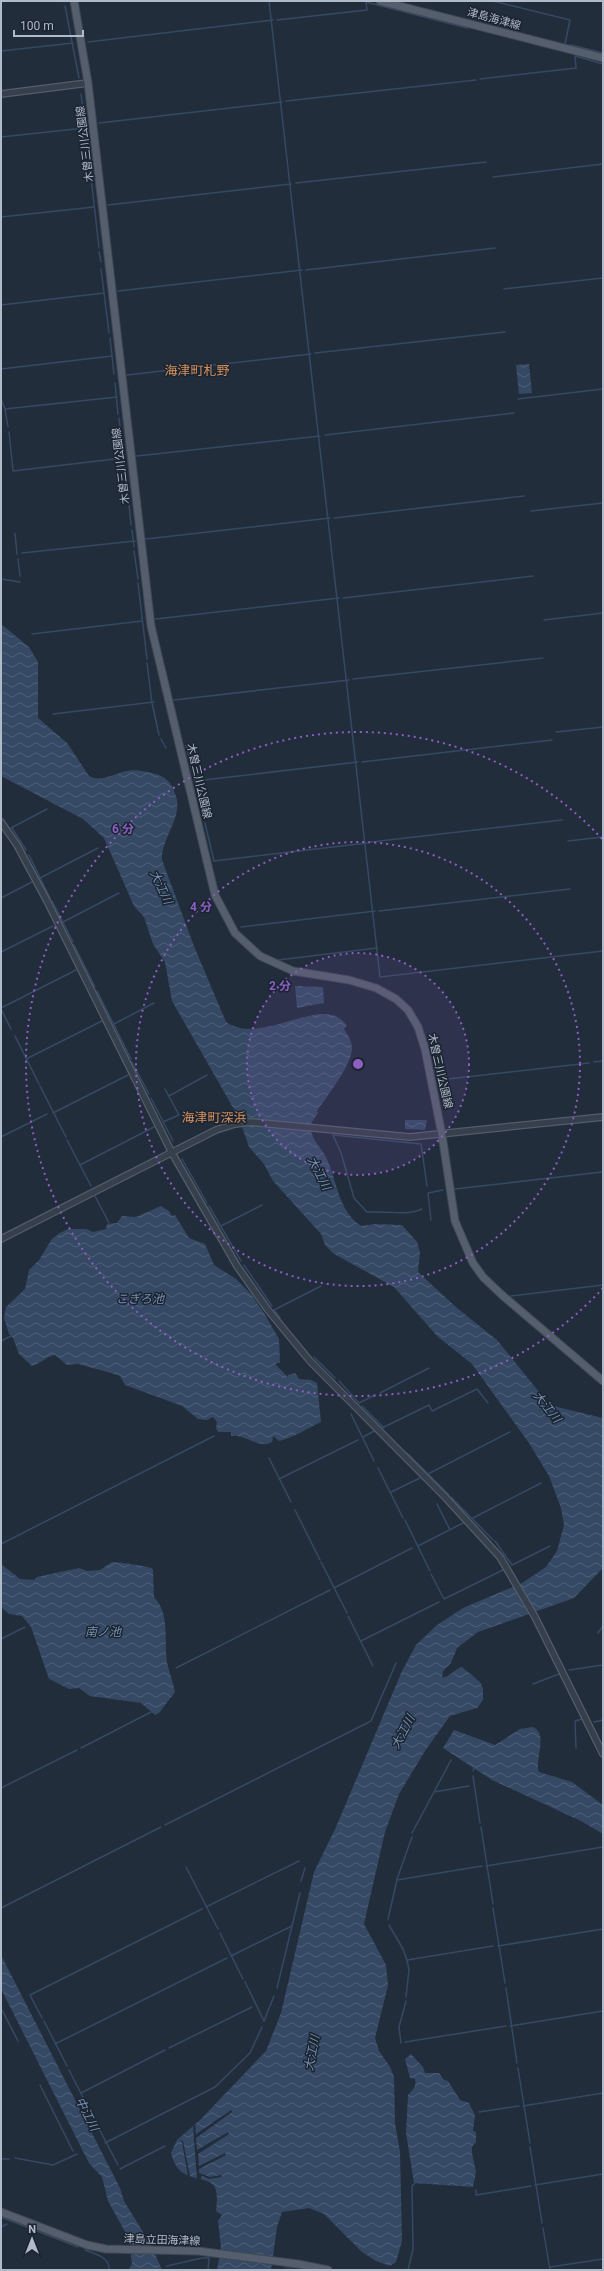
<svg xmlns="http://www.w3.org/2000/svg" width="604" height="2271" font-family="Roboto,'Noto Sans JP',sans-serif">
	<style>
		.green { fill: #243a3d }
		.water { fill: url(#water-waves) }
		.pier { fill: #222d3c }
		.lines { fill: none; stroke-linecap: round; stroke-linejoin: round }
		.stream { stroke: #354964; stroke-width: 1.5 }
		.minor-casing { stroke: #545d6a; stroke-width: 8 }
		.major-casing { stroke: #3f4855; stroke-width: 9 }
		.minor { stroke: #363f4c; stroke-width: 5.5 }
		.major { stroke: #545e6c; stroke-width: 7 }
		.ring { fill: none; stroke: #8e5ec2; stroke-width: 2; stroke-dasharray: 2 4 }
		.labels { text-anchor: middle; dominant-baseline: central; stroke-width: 3; stroke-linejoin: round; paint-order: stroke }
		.street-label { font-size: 11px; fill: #b1bac8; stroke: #1b2431 }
		.water-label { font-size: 12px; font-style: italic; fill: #7891b1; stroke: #1b2431 }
		.quarter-label { font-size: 13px; fill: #d7915d; stroke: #1b2431 }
		.centre { fill: #8e5ec2; stroke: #1b2431; stroke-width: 2 }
		.ring-label { font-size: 12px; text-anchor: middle; font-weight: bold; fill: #8e5ec2; stroke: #1b2431; stroke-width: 3; stroke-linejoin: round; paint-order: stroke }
	</style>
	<defs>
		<pattern id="water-waves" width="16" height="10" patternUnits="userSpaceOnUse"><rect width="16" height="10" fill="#354964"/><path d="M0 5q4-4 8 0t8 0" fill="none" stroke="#506179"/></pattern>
	</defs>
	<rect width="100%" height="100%" fill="#222d3c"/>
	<polygon class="green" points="284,2265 319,2270 284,2270"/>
	<g class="water">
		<polygon points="529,364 532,393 519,394 516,365"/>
		<path d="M1 624 29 647 38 662V718L67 743 89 776C100 783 116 773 127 771 136 769 144 771 152 773 167 777 171 782 176 796 183 818 161 838 162 860L194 946 226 1022C256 1043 304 1008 332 1015 338 1016 343 1021 347 1025L344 1029C348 1035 352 1041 352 1049 351 1066 327 1096 317 1111L318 1113C314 1119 310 1123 311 1130 312 1140 322 1149 326 1157 338 1182 337 1209 361 1226L375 1224 402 1225 417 1242 420 1252 418 1272 457 1308 497 1340 548 1403 553 1406 603 1418V1568L574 1598 478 1632 457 1648 451 1663 443 1671 442 1678C450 1677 454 1669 462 1667L480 1682 483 1688V1700L477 1708 450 1716 425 1751 399 1794 385 1832 364 1924 386 1965 388 1985 375 2038 379 2051 390 2067 394 2077 395 2123 400 2152 402 2241 396 2262 390 2266 376 2261 362 2252 324 2214 309 2208 282 2212 277 2227 271 2270H217L221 2248 218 2221 222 2215 216 2211C217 2203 218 2192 214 2186 206 2174 178 2185 171 2153L177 2140 200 2120 266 2051 281 2013 314 1872 336 1827 402 1671 416 1645 437 1625 463 1608 522 1583 546 1567 557 1551 564 1525 561 1508 549 1476 529 1443 472 1364 437 1336 394 1287 334 1254 325 1245 321 1234 273 1181 264 1164 249 1147 239 1118 172 1001 165 962 153 944 144 917 134 906 104 838 83 819 1 776Z"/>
		<polygon points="295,986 323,987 324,1003 297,1008"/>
		<polygon points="405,1120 427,1120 425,1130 405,1129"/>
		<path d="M161 1206 169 1211 172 1216 175 1215 189 1238 205 1244 214 1265 236 1279 251 1294 264 1313 279 1339 280 1363H276V1365L288 1377V1375L295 1373 299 1379 311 1380 317 1383 321 1422C308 1428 293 1438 279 1441L273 1436 272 1442C259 1450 245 1433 231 1436V1432H218L216 1428 217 1422 213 1417 207 1420 198 1419 182 1406 125 1385 120 1376 111 1373 78 1364 67 1365 55 1355C45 1357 42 1363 32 1366L19 1354 13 1338 9 1334 4 1318 6 1307 25 1289 29 1270 39 1260 52 1239 60 1233 68 1229H86L93 1232 106 1229 107 1224 117 1223 122 1216 136 1217Z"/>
		<path d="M112 1562C118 1562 149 1566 153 1569L154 1597C170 1613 164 1641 167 1662 169 1672 173 1682 175 1692L159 1713 155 1715 141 1703 90 1696 79 1688 69 1689 49 1679 31 1627 22 1616 9 1614 1 1607V1564L20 1579 34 1580 37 1577 79 1568 87 1571 100 1570Z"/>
		<path d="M533 1727C549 1735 534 1758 539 1772L572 1782 603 1805V1834L581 1821 492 1780 443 1748 454 1730 495 1745 520 1729Z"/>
		<polygon points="1,1955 120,2188 124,2201 151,2245 162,2270 125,2270 129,2269 132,2264 128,2237 108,2201 102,2177 89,2163 1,1989"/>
		<path d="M411 2054 423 2067 425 2073H439L444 2080 448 2081 460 2100 469 2103 475 2115 473 2131 476 2132V2142L472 2147V2153L476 2172 473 2187 414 2183 406 2133 408 2095C412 2090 417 2087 415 2079L410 2078 405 2059Z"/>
	</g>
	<g class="pier">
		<polygon points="231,2110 232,2112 196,2138 197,2150 228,2132 229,2134 198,2154 199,2166 225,2153 226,2155 199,2169 199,2173 210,2177 221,2175 222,2177 209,2179 202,2176 200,2180 197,2179 193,2126 195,2124 196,2134"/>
		<polygon points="179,2139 183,2141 190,2176 188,2176 182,2142"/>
	</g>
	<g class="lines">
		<g class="stream">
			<polyline points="64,1 64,2"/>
			<polyline points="269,1 380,977 603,951"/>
			<polyline points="493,1 570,20 565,44"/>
			<polyline points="65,6 79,78"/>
			<polyline points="277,20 367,10 366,2 467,28"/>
			<polyline points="88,42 273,20"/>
			<polyline points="571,45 603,53"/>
			<polyline points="1,51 73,43"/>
			<polyline points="480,79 576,68 575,56 603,64"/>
			<polyline points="81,94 84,118"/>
			<polyline points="286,101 476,80"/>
			<polyline points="99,123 282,102"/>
			<polyline points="85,127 90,163"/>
			<polyline points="1,137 85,128"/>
			<polyline points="90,168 99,248"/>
			<polyline points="493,177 603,164"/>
			<polyline points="296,183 486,162"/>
			<polyline points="108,205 291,184"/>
			<polyline points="1,217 94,207"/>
			<polyline points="99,252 101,262"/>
			<polyline points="101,269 109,333"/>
			<polyline points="306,270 495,248"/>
			<polyline points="504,289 603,278"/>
			<polyline points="118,291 302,270"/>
			<polyline points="1,305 104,293"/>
			<polyline points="110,338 114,374"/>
			<polyline points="315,353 505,332"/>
			<polyline points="1,369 112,356"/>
			<polyline points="127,375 311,354"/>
			<polyline points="115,383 118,414"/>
			<polyline points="1,399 5,409 8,427"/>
			<polyline points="518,399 603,389"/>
			<polyline points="5,409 117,397"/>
			<polyline points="119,418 128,499"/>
			<polyline points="9,432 13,471 123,458"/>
			<polyline points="325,435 514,413"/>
			<polyline points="137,456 320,436"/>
			<polyline points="129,505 131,525"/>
			<polyline points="531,511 603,503"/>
			<polyline points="334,518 524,496"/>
			<polyline points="132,530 134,547"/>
			<polyline points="15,533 17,554"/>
			<polyline points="146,539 330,518"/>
			<polyline points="134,551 138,579"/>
			<polyline points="22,553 135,541"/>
			<polyline points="18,559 20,576"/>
			<polyline points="1,579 20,582"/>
			<polyline points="138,583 147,659"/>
			<polyline points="343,598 533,576"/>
			<polyline points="156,619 339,598"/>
			<polyline points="544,620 603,613"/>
			<polyline points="32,634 142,621"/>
			<polyline points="147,663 152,703 159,735"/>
			<polyline points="353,679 543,658"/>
			<polyline points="174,700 349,680"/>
			<polyline points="53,714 154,702"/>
			<polyline points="556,732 603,727"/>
			<polyline points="161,739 166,748"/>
			<polyline points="186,745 204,819"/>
			<polyline points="362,762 552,740"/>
			<polyline points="195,781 358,762"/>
			<polyline points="205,823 214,861 367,843"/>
			<polyline points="11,828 47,809"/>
			<polyline points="12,828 26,850"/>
			<polyline points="568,841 603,837"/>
			<polyline points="371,842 562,820"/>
			<polyline points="29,855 50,898"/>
			<polyline points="40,878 98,848"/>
			<polyline points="1,898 32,882"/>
			<polyline points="52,901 73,942"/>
			<polyline points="379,911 570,889"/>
			<polyline points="63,922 119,893"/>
			<polyline points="241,927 375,911"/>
			<polyline points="74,945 95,987"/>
			<polyline points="1,952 53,926"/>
			<polyline points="278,960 377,948"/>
			<polyline points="97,991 131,1059"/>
			<polyline points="1,1008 76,970"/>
			<polyline points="1,1009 11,1029"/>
			<polyline points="114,1024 154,1003"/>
			<polyline points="15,1036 39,1084"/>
			<polyline points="26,1059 102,1021"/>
			<polyline points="132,1062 149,1094"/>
			<polyline points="594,1062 603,1061"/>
			<polyline points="439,1080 589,1063"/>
			<polyline points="40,1086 66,1137"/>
			<polyline points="169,1096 207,1075"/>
			<polyline points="151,1098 173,1141"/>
			<polyline points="53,1113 128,1075"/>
			<polyline points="163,1122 179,1115 165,1089"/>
			<path d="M333 1135 341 1153 354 1198 367 1212C384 1211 408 1216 422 1209"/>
			<polyline points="333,1135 421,1144 427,1186"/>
			<polyline points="1,1137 47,1114"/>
			<polyline points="67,1140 91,1186"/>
			<polyline points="182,1159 207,1203"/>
			<polyline points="80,1165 154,1127"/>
			<polyline points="455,1189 602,1172"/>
			<polyline points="95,1196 109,1223"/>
			<polyline points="209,1206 241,1261"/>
			<polyline points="431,1220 428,1193 443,1190"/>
			<polyline points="221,1226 262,1205"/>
			<polyline points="244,1265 272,1306"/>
			<polyline points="511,1296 603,1285"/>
			<polyline points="280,1318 274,1310 321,1286"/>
			<polyline points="1,1341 11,1336"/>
			<polyline points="314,1357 335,1378"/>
			<polyline points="339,1381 359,1403"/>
			<polyline points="380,1393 429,1368"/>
			<polyline points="359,1403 375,1395"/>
			<polyline points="362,1406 383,1427"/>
			<polyline points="351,1414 374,1461"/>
			<polyline points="382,1428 429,1405 432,1411 477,1389 488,1403"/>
			<polyline points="363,1437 374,1431"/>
			<polyline points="407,1453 449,1495"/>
			<polyline points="269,1458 291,1502"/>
			<polyline points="378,1468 403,1518"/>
			<polyline points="428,1474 510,1432"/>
			<polyline points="279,1479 358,1440"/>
			<polyline points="391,1492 420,1478"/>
			<polyline points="451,1497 493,1540"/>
			<polyline points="437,1504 450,1530"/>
			<polyline points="295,1510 320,1560"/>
			<polyline points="473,1518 541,1483"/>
			<polyline points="405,1520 430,1571"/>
			<polyline points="495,1541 512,1565 550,1546"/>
			<polyline points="1,1544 214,1436"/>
			<polyline points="418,1546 465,1522"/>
			<polyline points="321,1562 347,1613"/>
			<polyline points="431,1574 444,1599 503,1570"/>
			<polyline points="334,1588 412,1548"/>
			<polyline points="348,1616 373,1666"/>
			<polyline points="598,1633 603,1626"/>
			<polyline points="1,1639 25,1627"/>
			<polyline points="361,1641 439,1602"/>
			<polyline points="176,1668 330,1590"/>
			<polyline points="569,1670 603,1665"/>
			<polyline points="533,1684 559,1674"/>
			<polyline points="594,1722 603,1720"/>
			<polyline points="81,1748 151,1712"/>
			<polyline points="576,1748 575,1721 582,1719"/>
			<polyline points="473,1771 474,1768"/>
			<polyline points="473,1776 480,1823"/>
			<polyline points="1,1788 77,1750"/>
			<polyline points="434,1792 451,1760"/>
			<polyline points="165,1825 371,1721 396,1663"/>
			<polyline points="481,1827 493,1904"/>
			<polyline points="412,1833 434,1792 469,1786"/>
			<polyline points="486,1866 603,1847"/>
			<polyline points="186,1867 218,1929"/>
			<polyline points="397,1879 412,1837"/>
			<polyline points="301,1881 305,1868"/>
			<polyline points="206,1907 299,1861"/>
			<polyline points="1,1908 161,1827"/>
			<polyline points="493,1908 505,1983"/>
			<polyline points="388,1919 397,1880 482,1866"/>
			<polyline points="389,1925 403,1949 407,1960 493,1946"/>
			<polyline points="220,1933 243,1979"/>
			<polyline points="498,1946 603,1929"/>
			<polyline points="231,1956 292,1926"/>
			<polyline points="245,1982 264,2021"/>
			<polyline points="277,1988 300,1893"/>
			<polyline points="506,1988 517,2063"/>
			<polyline points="406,1997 409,1970 407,1960"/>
			<polyline points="1,2008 18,2041"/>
			<polyline points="42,2018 30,1995 202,1909"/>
			<polyline points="44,2021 67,2066"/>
			<polyline points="264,2021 274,1996"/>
			<polyline points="510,2026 603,2011"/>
			<polyline points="405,2042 506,2026"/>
			<polyline points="401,2043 399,2027 406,2001"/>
			<polyline points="55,2044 227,1958"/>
			<polyline points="169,2048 252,2007"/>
			<polyline points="518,2068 530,2143"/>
			<polyline points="69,2070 92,2115"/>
			<polyline points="40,2085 73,2151"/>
			<polyline points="81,2093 165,2050"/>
			<polyline points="523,2106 603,2093"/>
			<polyline points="479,2112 519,2106"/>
			<polyline points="94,2119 118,2165"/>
			<polyline points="105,2143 215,2087 250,2053 262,2027"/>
			<polyline points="530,2147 542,2223"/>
			<polyline points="15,2158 53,2165 77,2154"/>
			<polyline points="1,2159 9,2159"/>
			<polyline points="120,2169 165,2146"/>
			<polyline points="535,2185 603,2174"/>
			<polyline points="476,2190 476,2195 531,2186"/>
			<polyline points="1,2217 78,2247"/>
			<polyline points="1,2227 7,2224"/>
			<polyline points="543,2228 550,2270"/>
			<path d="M85 2250C95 2254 110 2257 109 2270"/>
			<polyline points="167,2266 202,2258 209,2258 208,2270"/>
			<polyline points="550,2267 603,2259"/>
			<polyline points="408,2270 413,2249 412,2186 416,2182"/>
		</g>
		<g class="minor-casing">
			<g id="minor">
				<polyline points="1,94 88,83"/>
				<polyline points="1,822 17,845 47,901 172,1153 237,1266 268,1310 310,1361 446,1498 500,1557 535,1617 603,1754"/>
				<polyline points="1,1239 216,1130 235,1124 250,1122 410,1137 603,1117"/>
			</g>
		</g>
		<g class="major-casing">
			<g id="major">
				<polyline points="74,1 88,83 151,626 215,895 235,933 260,956 293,971 349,980 376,988 396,999 408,1010 418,1027 425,1049 442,1135 455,1221 473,1263 483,1277 502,1295 603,1381"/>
				<polyline points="380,1 603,58"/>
				<polyline points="1,2212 87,2245 106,2249 198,2251 298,2264 328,2270"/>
			</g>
		</g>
		<use href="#minor" class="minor"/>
		<use href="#major" class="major"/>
	</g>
	<circle cx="358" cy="1064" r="111" fill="#8e5ec2" fill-opacity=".12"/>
	<g class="ring">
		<circle cx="358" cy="1064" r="111"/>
		<circle cx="358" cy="1064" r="222"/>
		<path d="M603 1288A332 332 0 1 1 603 840"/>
	</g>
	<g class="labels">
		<g class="street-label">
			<text transform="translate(494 19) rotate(15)">津島海津線</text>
			<text transform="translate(85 144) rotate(-97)">木曽三川公園線</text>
			<text transform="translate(121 466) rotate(-97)">木曽三川公園線</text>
			<text transform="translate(199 781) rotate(77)">木曽三川公園線</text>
			<text transform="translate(440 1071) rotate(77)">木曽三川公園線</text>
			<text transform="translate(162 2240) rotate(2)">津島立田海津線</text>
		</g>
		<g class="water-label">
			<text transform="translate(161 887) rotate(65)">大江川</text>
			<text transform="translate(319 1173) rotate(63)">大江川</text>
			<text x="140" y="1299">こぎろ池</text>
			<text transform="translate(547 1407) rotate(51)">大江川</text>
			<text x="103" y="1632">南ノ池</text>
			<text transform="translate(403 1732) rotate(-62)">大江川</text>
			<text transform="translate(312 2053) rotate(-79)">大江川</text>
			<text transform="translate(87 2114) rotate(63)">中江川</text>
		</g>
		<g class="quarter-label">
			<text x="197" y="370">海津町札野</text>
			<text x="214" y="1117">海津町深浜</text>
		</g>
	</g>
	<circle cx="358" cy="1064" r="6" class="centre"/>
	<g class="ring-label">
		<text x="123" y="833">6 分</text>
		<text x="201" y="911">4 分</text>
		<text x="280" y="990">2 分</text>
	</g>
	<rect width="604" height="2271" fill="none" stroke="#b1bac8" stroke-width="4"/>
	<g transform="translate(32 2239)" stroke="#1b2431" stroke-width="3" paint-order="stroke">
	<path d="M0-3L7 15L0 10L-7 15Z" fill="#b1bac8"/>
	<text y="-6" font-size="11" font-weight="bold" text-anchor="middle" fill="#b1bac8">N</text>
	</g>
	<path d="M14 30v6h69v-6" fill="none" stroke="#b1bac8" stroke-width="2"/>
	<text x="20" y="30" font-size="12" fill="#b1bac8" stroke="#1b2431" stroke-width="3" paint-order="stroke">100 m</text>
</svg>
